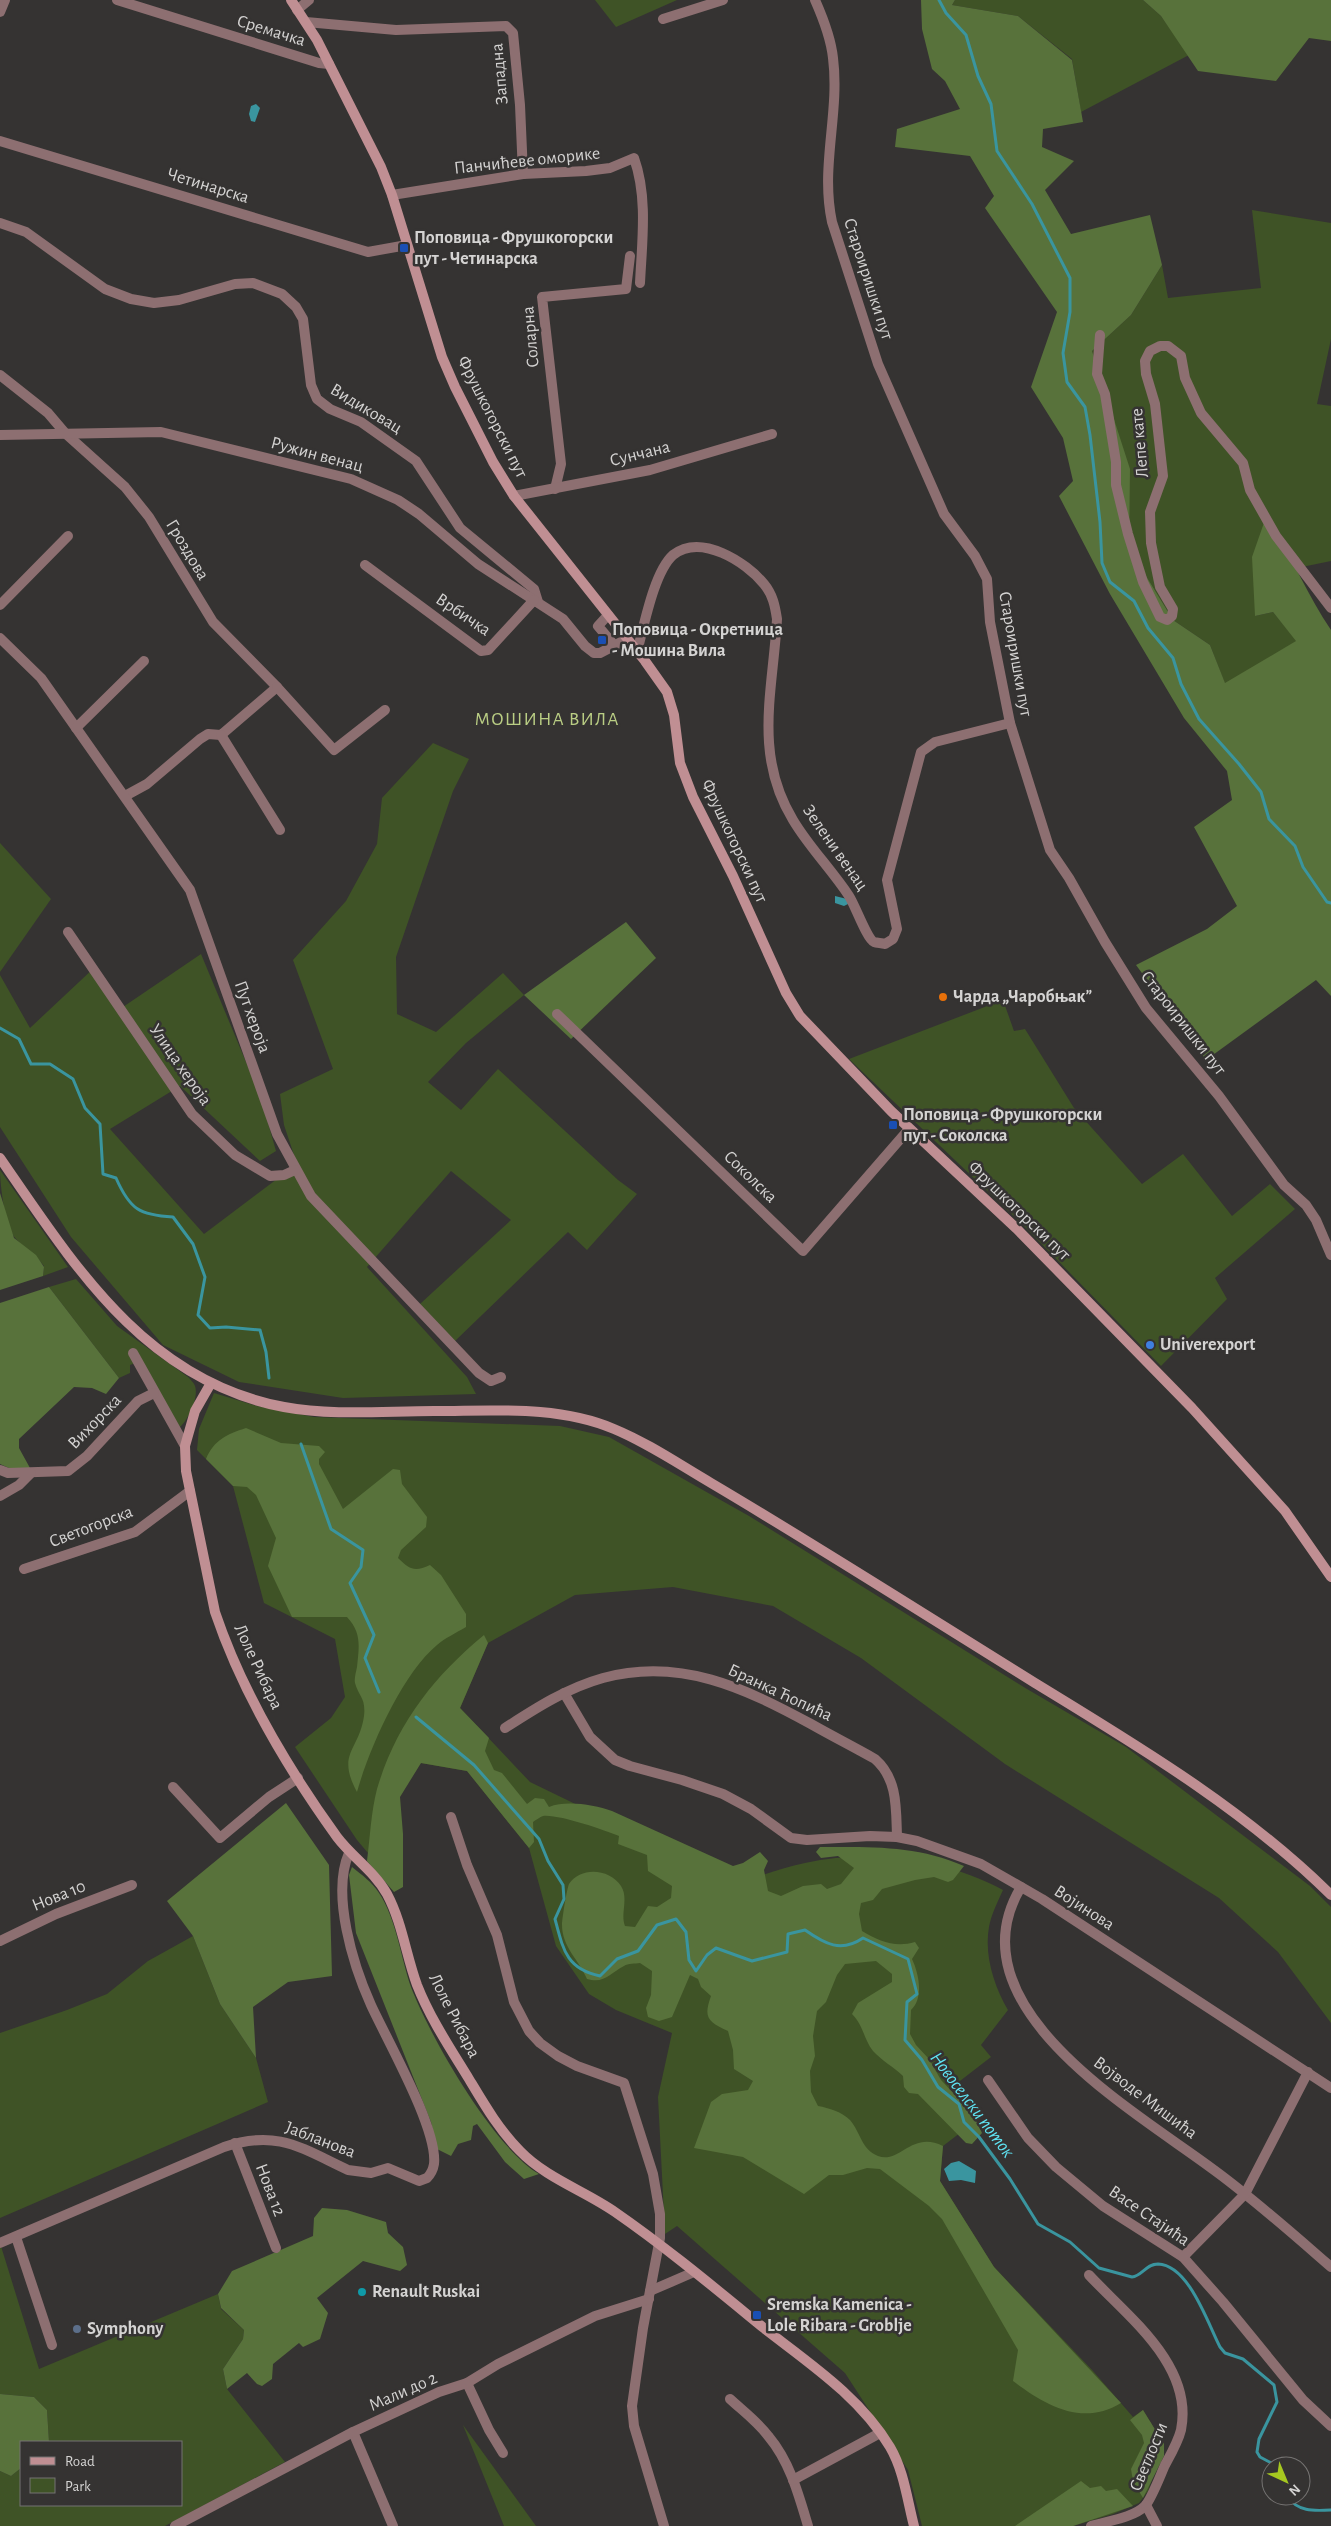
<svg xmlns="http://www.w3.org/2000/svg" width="1331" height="2526" font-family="'Alegreya Sans',sans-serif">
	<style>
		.green { fill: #3f5326 }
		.forest { fill: #58723b }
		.water { fill: #3a959f }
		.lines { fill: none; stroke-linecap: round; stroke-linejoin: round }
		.stream { stroke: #3a959f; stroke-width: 3 }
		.street { stroke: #8d6f71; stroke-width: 10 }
		.secondary { stroke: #c08f93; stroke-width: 10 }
		.transit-dot { fill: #1a4fb4; stroke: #353332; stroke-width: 2 }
		.food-dot { fill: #e8710a; stroke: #353332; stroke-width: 2 }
		.shop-dot { fill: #3f7fe0; stroke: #353332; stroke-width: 2 }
		.culture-dot { fill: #0f9aa8; stroke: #353332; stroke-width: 2 }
		.service-dot { fill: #5c6f8a; stroke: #353332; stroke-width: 2 }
		.labels { text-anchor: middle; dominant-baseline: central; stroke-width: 5; stroke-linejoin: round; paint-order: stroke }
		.street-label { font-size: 18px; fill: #d4d3d2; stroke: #353332 }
		.poi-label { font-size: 18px; font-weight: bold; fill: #d4d3d2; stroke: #353332; text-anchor: start }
		.neighbourhood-label { font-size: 19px; letter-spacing: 1px; fill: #bace84; stroke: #353332 }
		.water-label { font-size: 19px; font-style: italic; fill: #5fe3f2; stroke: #353332 }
	</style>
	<rect width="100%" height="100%" fill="#353332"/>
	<g class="green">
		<polygon points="595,0 677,0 616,27"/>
		<polygon points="955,0 1143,0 1161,16 1189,55 1081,112 1072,59 1018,16 952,5"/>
		<polygon points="1252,210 1331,223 1331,339 1317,404 1331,406 1331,561 1297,568 1255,616 1273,612 1297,641 1225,684 1210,645 1173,620 1129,548 1092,351 1131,315 1162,265 1168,298 1261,288"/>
		<polygon points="433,743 469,759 453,791 396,957 397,1014 436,1032 503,973 524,995 466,1043 428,1082 461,1110 498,1069 618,1180 637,1194 587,1250 568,1232 455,1341 420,1304 511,1220 451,1171 367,1267 467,1377 476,1394 343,1398 239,1382 163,1345 71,1237 0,1127 0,975 30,1028 95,967 120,1009 201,954 261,1098 276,1151 260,1161 180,1086 110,1129 204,1234 297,1164 284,1125 280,1094 333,1069 293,960 346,901 377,844 382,798"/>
		<polygon points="0,843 51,899 0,972"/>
		<polygon points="1003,1000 1014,1031 1025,1029 1074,1108 1142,1184 1183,1154 1232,1216 1270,1184 1295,1209 1215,1278 1227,1299 1161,1366 1024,1226 849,1059"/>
		<path d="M0 1170 68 1267 43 1276 44 1266C36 1255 25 1249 16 1239 5 1228 0 1185 0 1170Z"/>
		<path d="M76 1279 117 1326 188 1377C190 1379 194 1383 195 1386 199 1398 188 1420 180 1427L140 1361 130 1365V1373L119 1378 49 1287Z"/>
		<path d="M214 1393 257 1406 314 1417 560 1426 609 1437 749 1516 1027 1689 1126 1747 1310 1886 1331 1907V2023L1278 1952 1219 1898 1005 1764 861 1658 773 1606 673 1587 575 1595 488 1643 460 1708 530 1782 738 1883C760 1876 782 1868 805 1863 872 1849 942 1858 1003 1890 998 1901 991 1915 989 1927 984 1955 994 1986 1008 2010L981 2045 991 2057 947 2091 973 2123 943 2146 940 2181 994 2267 1093 2371 1133 2417 1143 2410 1164 2444 1148 2491 1139 2503 1113 2514 1073 2526H922L908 2470 845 2373 677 2226 665 2234 658 2097 672 2033 616 2010 589 1994 556 1946 529 1848 467 1771 421 1763 389 1797 368 1853 357 1840 295 1747 331 1718 345 1697 335 1639 264 1603 233 1486 197 1450 199 1429Z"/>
		<polygon points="193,1936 220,2004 256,2058 268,2102 0,2218 0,2033 67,2010 107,1994 148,1961"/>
		<polygon points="0,2243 39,2369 218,2294 221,2309 244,2330 243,2339 223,2369 227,2389 285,2462 165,2526 0,2526 0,2471 11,2476 21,2468 21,2505 181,2505 181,2442 49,2442 47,2410 34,2397 0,2394"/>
		<polygon points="463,2425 536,2526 504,2526"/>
	</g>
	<g class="forest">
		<path d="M921 0H955L952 5 1018 16 1072 60 1083 122 1043 129 1042 147 1074 161 1045 190 1071 234 1150 215 1162 265 1131 315 1092 351 1130 469 1129 548 1173 620 1210 645 1225 683 1296 641 1273 612 1255 616 1252 557 1266 517C1290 553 1307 594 1331 630V996L1316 980 1206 1060 1136 965 1207 929 1237 906 1194 827 1232 800 1227 771 1184 718 1110 594 1059 496 1073 481 1063 438 1031 387 1057 312 985 208 994 196 970 156 895 147 897 129 960 109 945 81 932 69 922 29Z"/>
		<polygon points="1143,0 1331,0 1331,41 1309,38 1276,81 1198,71 1161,16"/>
		<polygon points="626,922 656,958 571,1039 524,995"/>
		<polygon points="0,1193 14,1238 36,1255 44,1267 43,1276 0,1290"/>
		<polygon points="49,1287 119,1378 106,1394 92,1388 74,1387 19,1439 19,1448 30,1468 9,1468 0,1464 0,1303"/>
		<path d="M246 1428 281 1443 319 1446 325 1452 319 1459V1464L343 1509 393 1469 400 1470 402 1484 427 1517 426 1527 401 1550 398 1558C410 1570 415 1572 430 1565L441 1575 466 1614V1627C456 1633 445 1638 437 1645 402 1674 369 1749 357 1792 336 1753 359 1751 364 1716 366 1698 359 1697 355 1683 354 1679 356 1672 357 1667 359 1647 362 1633 347 1617H292L268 1566 276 1538 256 1495 247 1487 233 1486 206 1459C214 1440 227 1434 246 1428Z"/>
		<path d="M484 1635 488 1643 460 1708 489 1738 485 1751 494 1770 502 1773 527 1804 535 1798 544 1799 549 1807C567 1800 594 1805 612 1811L733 1866 743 1863 760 1852 768 1861 764 1870 768 1891 781 1896 803 1886 821 1884 827 1889 841 1884 854 1868 838 1856 821 1858 816 1852 820 1847C870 1847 917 1845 964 1866L953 1880 948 1882 934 1877 915 1880 882 1889 873 1900 861 1903 859 1914 862 1931C879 1941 895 1948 915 1942L919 1948 912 1959C919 1974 924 1998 911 2010L910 2034 916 2045 929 2059 941 2080 973 2114 982 2133 972 2144 966 2143 918 2094 909 2093 904 2087 903 2076C894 2067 882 2061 873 2051 863 2038 864 2026 852 2014L858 2003 892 1982V1974L876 1961 845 1964 837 1975 826 2002 817 2011 813 2036 815 2056 810 2071 811 2092 818 2106C829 2108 842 2112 850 2120 861 2133 861 2149 878 2156 900 2164 912 2130 943 2146L940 2181 994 2267 1121 2403C1082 2427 1045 2405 1013 2381L1018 2350 942 2219 929 2206 880 2169 867 2168 843 2175H829L804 2194 743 2157 694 2148 711 2102 722 2094 748 2090 753 2081 734 2069 733 2050 728 2031C708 2022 703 2018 711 1996L701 1987 698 1979 690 1975 672 2017 659 2021 648 2017 646 2008 651 1995 652 1971 640 1963C635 1964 628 1963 624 1966 610 1973 605 1984 587 1979 579 1960 562 1947 562 1925 562 1919 567 1888 569 1884 581 1866 610 1869 621 1886 629 1898 620 1914 625 1926L635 1927 648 1906 657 1907 671 1898 672 1886 648 1871 647 1855 618 1844 619 1836C604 1830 558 1814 543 1816 540 1817 536 1820 533 1822L534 1842 529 1848 467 1771 421 1763 400 1797 403 1834V1887L394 1892 367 1861C370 1838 371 1812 377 1789 396 1725 433 1677 484 1635Z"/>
		<polygon points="286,1803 329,1865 332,1976 288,1982 253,2007 256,2058 220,2004 193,1936 167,1901"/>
		<path d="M352 1867C362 1875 372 1882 379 1893 396 1918 401 1958 411 1987 430 2037 494 2148 539 2174L524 2179 505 2162 477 2124 473 2126 471 2140 458 2144 451 2156 437 2149 431 2122 356 1933 349 1875Z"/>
		<polygon points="322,2208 347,2210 386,2222 388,2233 403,2247 407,2265 400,2271 363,2261 317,2298 328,2313 320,2339 303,2347 299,2343 273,2364 272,2379 262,2386 257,2384 247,2373 227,2389 223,2369 243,2339 244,2330 221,2308 218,2294 232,2271 313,2236 314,2218"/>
		<polygon points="0,2394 34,2397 47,2410 49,2442 21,2442 21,2468 11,2476 0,2471"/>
		<polygon points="1143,2410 1164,2444 1164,2456 1143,2498 1133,2481 1131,2469 1144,2443 1142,2435 1130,2420"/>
		<polygon points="1081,2481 1090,2488 1101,2486 1106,2491 1117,2489 1133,2506 1073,2526 1015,2526"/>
	</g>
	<g class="water">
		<polygon points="256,104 260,108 255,122 251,121 249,114 251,106"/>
		<polygon points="835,896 847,899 848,904 844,906 835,903"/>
		<polygon points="959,2161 976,2171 975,2183 961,2180 949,2181 944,2169 951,2163"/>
	</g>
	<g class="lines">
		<g class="stream">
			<polyline points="939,0 946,13 966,35 978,76 991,104 997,151 1032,204 1070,278 1070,312 1063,353 1067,382 1085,407 1090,435 1100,522 1102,563 1110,582 1134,601 1148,628 1173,658 1181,684 1199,719 1239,764 1261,792 1269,819 1295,846 1303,867 1327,902 1331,903"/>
			<path d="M0 1028 19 1039 31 1064H50L73 1079 85 1108 100 1124 103 1174 116 1178C130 1210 140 1215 173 1217L193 1244 205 1277 198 1315 210 1328 226 1327 260 1330 266 1352 269 1378"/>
			<polyline points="301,1444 331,1529 363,1550 361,1567 350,1583 374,1635 365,1658 379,1692"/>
			<path d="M416 1717 474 1765 539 1839 548 1861 563 1885 564 1899 555 1919C563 1949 566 1969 600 1976L617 1959 638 1951 657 1925 676 1919 686 1932 689 1960 696 1971 707 1955 716 1948 752 1961 787 1952 788 1934 805 1930C825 1944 841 1953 863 1938L908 1959 917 1994 907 2002 905 2040 922 2060 938 2087 959 2104 964 2122 979 2137 1010 2179 1038 2224 1070 2242 1099 2268 1132 2277C1142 2276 1146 2264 1158 2264 1189 2265 1208 2324 1220 2347L1225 2353 1243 2359 1274 2385 1277 2402 1259 2439 1257 2452 1260 2457 1277 2466"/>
			<path d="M1287 2496C1298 2512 1313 2511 1331 2510"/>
		</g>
		<g class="street">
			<polyline points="117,0 319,63 329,64"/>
			<path d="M815 0C823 18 831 39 833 58 840 113 820 167 832 222L878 364 944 514 975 556 987 579 990 622 1010 723 1050 850 1069 878 1105 942 1146 1008 1219 1096 1284 1185 1306 1205 1316 1220 1331 1255"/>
			<polyline points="297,10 309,0"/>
			<polyline points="0,12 5,0"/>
			<polyline points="663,19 723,0"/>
			<polyline points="306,22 396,30 506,26 513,33 520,105 523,174"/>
			<polyline points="0,141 368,252 407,245"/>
			<path d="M392 195 523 174 586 171 610 168 634 158C648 197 642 242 640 283"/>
			<polyline points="0,223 26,232 105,289 131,299 154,303 179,300 235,284 253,283 282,294 296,307 303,319 311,385 317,399 330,409 361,422 416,461 460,528 534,589 538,602"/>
			<polyline points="1100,335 1097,374 1105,394 1116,462 1116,485 1128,534 1143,582 1160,617 1167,620 1172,616 1173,609 1160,587 1151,543 1150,512 1163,476 1155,404 1146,374 1145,361 1150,351 1160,346 1168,346 1181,356 1185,378 1201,413 1243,463 1250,490 1276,536 1331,608"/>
			<polyline points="0,375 48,413 65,433 125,487 149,517 213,622 277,687 221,735 208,734 200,739 147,784 125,796"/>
			<polyline points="0,435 161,432 351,479 398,500 419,514 478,564 563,619 585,646 594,653 600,653 627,639"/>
			<polyline points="555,489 561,464 542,297 626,289 630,256"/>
			<polyline points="514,496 650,470 772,434"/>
			<polyline points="365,565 481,651 488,650 534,600"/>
			<polyline points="0,605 68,536"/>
			<polyline points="608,615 598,626 614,645"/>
			<polyline points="0,638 41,678 190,890 277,1134 311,1196 479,1373 491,1381 501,1377"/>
			<path d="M637 652C644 626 654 572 673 555 701 533 746 562 764 584 773 595 775 606 777 619 773 691 753 754 793 820 809 847 832 870 849 896 855 905 867 939 874 942 877 943 882 943 885 944L893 939 897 929 887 880 921 752 935 742 1010 723"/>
			<polyline points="277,687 334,750 385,710"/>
			<polyline points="76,728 144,661"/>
			<polyline points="221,735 280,830"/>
			<polyline points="68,932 192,1114 235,1155 270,1176 284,1175 295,1170"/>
			<polyline points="557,1014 803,1251 909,1129"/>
			<polyline points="133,1353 185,1446"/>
			<polyline points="0,1470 8,1473 68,1471 87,1456 138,1401 154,1393"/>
			<polyline points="0,1496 19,1485 31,1473"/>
			<polyline points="24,1569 135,1532 190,1491"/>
			<polyline points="564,1693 590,1737 615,1760 630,1766 682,1780 723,1794 751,1809 791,1838 807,1840 870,1836 897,1837 917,1841 981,1864 1042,1899 1331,2088"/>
			<path d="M505 1728C536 1708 567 1688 603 1678 680 1657 745 1688 811 1724 832 1736 854 1747 875 1759 898 1779 896 1809 897 1837"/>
			<polyline points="173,1787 220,1838 269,1797 298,1778"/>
			<polyline points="451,1817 467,1865 497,1935 514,2002 529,2031 540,2043 558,2056 577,2066 624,2083 653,2174 660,2214 660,2238 643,2328 632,2406 634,2426 664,2526"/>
			<path d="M1021 1887C949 2007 1137 2112 1214 2170 1255 2200 1293 2234 1331 2267"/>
			<polyline points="0,1941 56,1914 132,1885"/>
			<polyline points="988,2080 1028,2138 1056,2167 1103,2206 1183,2257 1223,2302 1303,2400 1331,2426"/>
			<polyline points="235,2143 276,2248"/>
			<polyline points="16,2237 52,2345"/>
			<path d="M0 2243 224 2147C277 2129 301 2148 348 2170L371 2173 388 2168 419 2181 427 2178C431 2174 433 2170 434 2164 438 2129 387 2040 371 2005 353 1965 331 1894 349 1853"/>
			<polyline points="1183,2257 1245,2194 1308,2072"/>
			<path d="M1089 2275C1127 2316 1194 2365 1181 2430 1178 2442 1171 2454 1165 2465 1160 2476 1152 2498 1145 2506 1133 2518 1107 2521 1091 2526"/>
			<polyline points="650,2291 694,2272"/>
			<polyline points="467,2383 489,2430 503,2453"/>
			<path d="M730 2399C743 2411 758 2422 769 2437 790 2462 799 2496 808 2526"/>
			<polyline points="353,2432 393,2526"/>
			<polyline points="793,2480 880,2433"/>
			<polyline points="1146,2505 1157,2526"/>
			<polyline points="175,2526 353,2432 439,2392 467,2383 498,2364 595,2316 649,2299"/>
		</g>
		<g class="secondary">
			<polyline points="291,0 317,40 381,167 392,195 442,357 455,387 493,462 514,496 645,661 667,692 674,715 680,763 693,797 733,876 786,993 800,1016 891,1111 1017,1229 1192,1408 1285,1511 1331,1577"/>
			<path d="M0 1158C74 1265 145 1381 284 1407 333 1416 384 1411 434 1411 493 1411 558 1405 614 1429 648 1443 680 1465 711 1483 772 1519 833 1557 894 1595 941 1624 988 1654 1035 1683 1138 1746 1244 1809 1331 1895"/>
			<path d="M211 1383 195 1411 185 1446 186 1471 215 1612C242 1692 288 1769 337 1837 352 1857 375 1872 387 1894 402 1922 406 1955 417 1985 430 2018 450 2048 469 2079 484 2104 499 2130 520 2151 546 2178 585 2191 615 2212 667 2248 716 2289 765 2329 810 2364 860 2397 890 2447 904 2471 907 2499 914 2526"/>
		</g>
	</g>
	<g class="transit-dot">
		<rect x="399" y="243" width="10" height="10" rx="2.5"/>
		<rect x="597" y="635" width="10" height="10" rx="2.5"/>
		<rect x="888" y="1120" width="10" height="10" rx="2.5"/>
		<rect x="752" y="2310" width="10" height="10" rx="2.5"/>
	</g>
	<circle class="food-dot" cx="943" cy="997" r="5"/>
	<circle class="shop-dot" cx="1150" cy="1345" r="5"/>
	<circle class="culture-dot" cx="362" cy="2292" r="5"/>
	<circle class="service-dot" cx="77" cy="2329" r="5"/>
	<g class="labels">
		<g class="street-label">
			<text transform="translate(271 31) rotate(17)">Сремачка</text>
			<text transform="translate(500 74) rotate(-95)">Западна</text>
			<text transform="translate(527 161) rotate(-6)">Панчићеве оморике</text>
			<text transform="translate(208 186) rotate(17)">Четинарска</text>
			<text transform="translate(868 279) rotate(72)">Староиришки пут</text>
			<text transform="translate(531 337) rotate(-95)">Соларна</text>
			<text transform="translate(366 409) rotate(31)">Видиковац</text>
			<text transform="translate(492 417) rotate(63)">Фрушкогорски пут</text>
			<text transform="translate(1140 443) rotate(-95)">Лепе кате</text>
			<text transform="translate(640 454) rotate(-14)">Сунчана</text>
			<text transform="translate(317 455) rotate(15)">Ружин венац</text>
			<text transform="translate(187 550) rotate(59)">Гроздова</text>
			<text transform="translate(463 615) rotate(34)">Врбичка</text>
			<text transform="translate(1015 654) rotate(80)">Староиришки пут</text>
			<text transform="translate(734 841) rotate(65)">Фрушкогорски пут</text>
			<text transform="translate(835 848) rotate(55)">Зелени венац</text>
			<text transform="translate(252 1017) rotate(70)">Пут хероја</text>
			<text transform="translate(1183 1023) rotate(52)">Староиришки пут</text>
			<text transform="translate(180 1065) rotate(55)">Улица хероја</text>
			<text transform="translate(750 1177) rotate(44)">Соколска</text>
			<text transform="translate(1019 1211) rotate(44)">Фрушкогорски пут</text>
			<text transform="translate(95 1422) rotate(-46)">Вихорска</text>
			<text transform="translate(91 1527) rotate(-21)">Светогорска</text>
			<text transform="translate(258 1667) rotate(65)">Лоле Рибара</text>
			<text transform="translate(780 1693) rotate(25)">Бранка Ћопића</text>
			<text transform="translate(59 1896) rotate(-22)">Нова 10</text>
			<text transform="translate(1084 1908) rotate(33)">Војинова</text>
			<text transform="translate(454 2016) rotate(63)">Лоле Рибара</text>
			<text transform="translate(1145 2098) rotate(37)">Војводе Мишића</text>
			<text transform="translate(320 2140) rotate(21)">Јабланова</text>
			<text transform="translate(270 2190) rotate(69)">Нова 12</text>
			<text transform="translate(1149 2216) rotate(34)">Васе Стајића</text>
			<text transform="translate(403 2392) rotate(-24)">Мали до 2</text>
			<text transform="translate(1149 2457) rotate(-67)">Светлости</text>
		</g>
		<g class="poi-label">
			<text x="414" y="238">Поповица - Фрушкогорски<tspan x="414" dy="21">пут - Четинарска</tspan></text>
			<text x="612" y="630">Поповица - Окретница<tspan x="612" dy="21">- Мошина Вила</tspan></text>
			<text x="953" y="997">Чарда „Чаробњак”</text>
			<text x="903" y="1115">Поповица - Фрушкогорски<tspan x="903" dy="21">пут - Соколска</tspan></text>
			<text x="1160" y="1345">Univerexport</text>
			<text x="372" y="2292">Renault Ruskai</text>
			<text x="767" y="2305">Sremska Kamenica -<tspan x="767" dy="21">Lole Ribara - Groblje</tspan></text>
			<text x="87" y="2329">Symphony</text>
		</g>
		<g class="neighbourhood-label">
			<text x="547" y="719">МОШИНА ВИЛА</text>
		</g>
		<g class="water-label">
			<text transform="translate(972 2105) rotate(53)">Новоселски поток</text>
		</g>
	</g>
	<rect x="20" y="2441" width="162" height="65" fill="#353332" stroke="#757372"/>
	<rect x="30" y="2457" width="25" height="8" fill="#c08f93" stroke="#757372"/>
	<text x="65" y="2466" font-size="15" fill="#d4d3d2">Road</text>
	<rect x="30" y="2478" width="25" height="15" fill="#3f5326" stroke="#757372"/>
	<text x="65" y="2491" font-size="15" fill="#d4d3d2">Park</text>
	<g transform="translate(1286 2481) rotate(136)"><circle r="24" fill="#353332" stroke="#757372"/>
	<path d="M0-4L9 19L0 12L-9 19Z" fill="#a6c820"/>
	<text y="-8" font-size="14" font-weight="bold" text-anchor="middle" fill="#d4d3d2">N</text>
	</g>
</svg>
